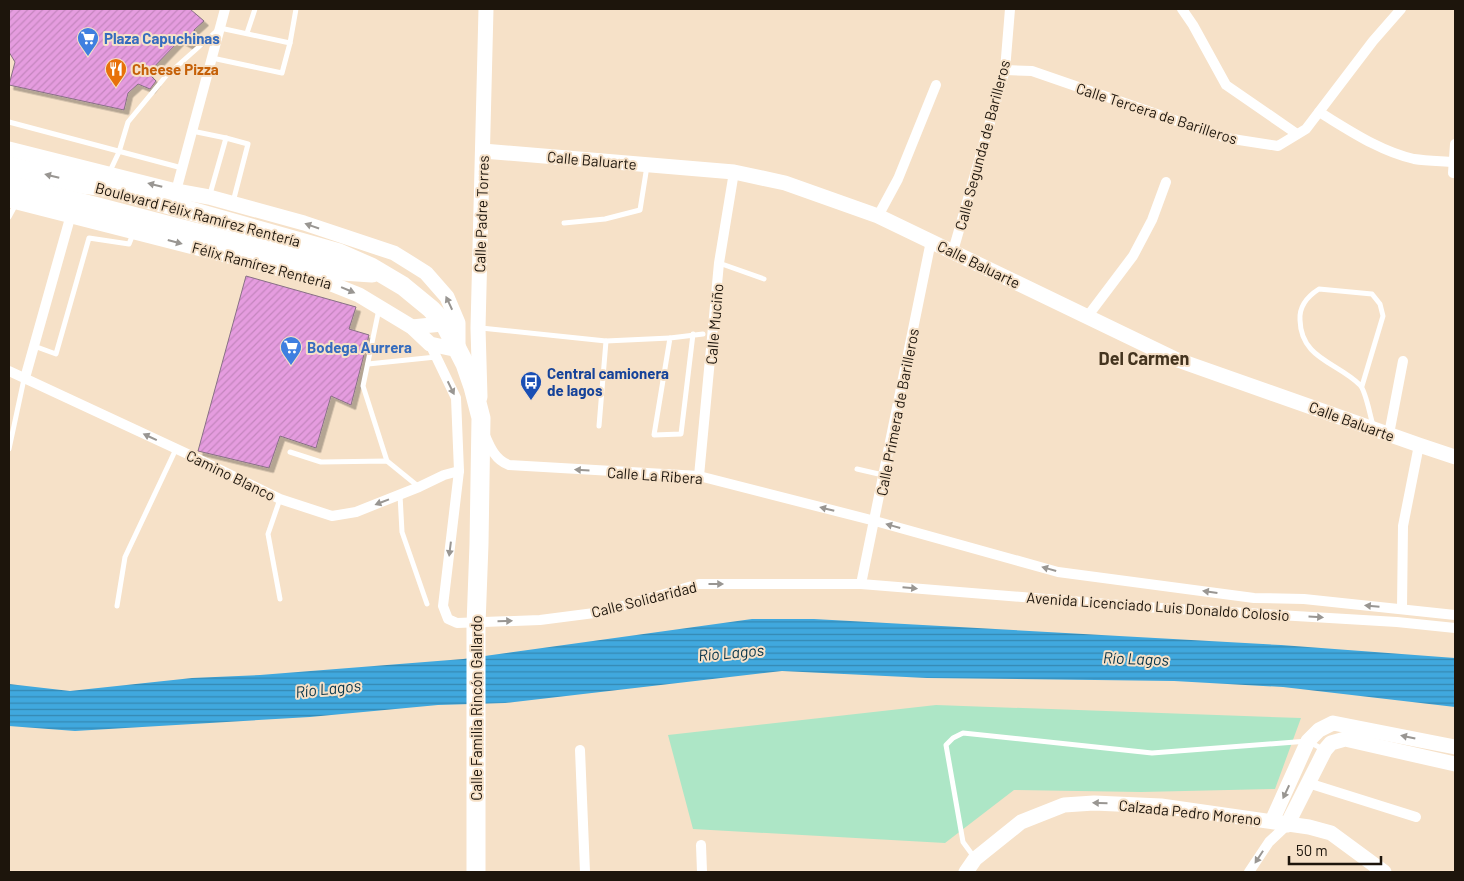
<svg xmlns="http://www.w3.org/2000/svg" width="1464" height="881" font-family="Barlow,sans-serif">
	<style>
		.green { fill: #ade6c6 }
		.water { fill: url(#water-rules) }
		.building { fill: url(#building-hatch); stroke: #887185; filter: url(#shadow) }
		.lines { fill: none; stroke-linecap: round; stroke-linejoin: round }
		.lane { stroke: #fff; stroke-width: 5 }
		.street { stroke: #fff; stroke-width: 10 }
		.secondary { stroke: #fff; stroke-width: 15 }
		.highway { stroke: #fff; stroke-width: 19 }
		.oneway { fill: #999692 }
		.labels { text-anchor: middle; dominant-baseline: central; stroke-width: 4; stroke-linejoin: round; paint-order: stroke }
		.shop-label { font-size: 15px; font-weight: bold; fill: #366cbe; stroke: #f6e1c8; text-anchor: start }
		.food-label { font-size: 15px; font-weight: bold; fill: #c56008; stroke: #f6e1c8; text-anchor: start }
		.street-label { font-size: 15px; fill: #1d150c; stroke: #f6e1c8 }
		.transit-label { font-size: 15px; font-weight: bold; fill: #164399; stroke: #f6e1c8; text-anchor: start }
		.water-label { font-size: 16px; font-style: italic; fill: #043248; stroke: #f6e1c8 }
		.quarter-label { font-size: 18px; font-weight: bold; fill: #44341f; stroke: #f6e1c8 }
	</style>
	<defs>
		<pattern id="water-rules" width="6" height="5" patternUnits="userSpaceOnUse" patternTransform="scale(1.25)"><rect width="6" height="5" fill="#40a8de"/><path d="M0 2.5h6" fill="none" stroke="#3588b2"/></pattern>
		<pattern id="building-hatch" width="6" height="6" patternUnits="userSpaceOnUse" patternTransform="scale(1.25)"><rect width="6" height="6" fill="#e59cdf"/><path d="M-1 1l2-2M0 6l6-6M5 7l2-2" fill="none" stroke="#c486be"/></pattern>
		<filter id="shadow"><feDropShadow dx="4.5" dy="4.5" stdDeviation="0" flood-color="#0004"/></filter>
	</defs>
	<rect width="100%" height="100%" fill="#f6e1c8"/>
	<polygon class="green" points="936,705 1301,718 1275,789 1141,792 1014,790 945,843 693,829 668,735"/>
	<polygon class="water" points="752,619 814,619 1281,645 1455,658 1455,707 1283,687 1174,681 927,678 782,671 505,703 438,705 310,717 75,731 9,726 9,684 70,691 192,678 260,675 463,659"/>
	<g class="building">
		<polygon points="9,9 190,9 204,21 194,30 200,40 191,46 180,40 148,73 156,81 150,89 138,84 128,93 124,110 9,85 15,62 9,52"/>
		<polygon points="246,276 356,307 349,329 369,335 351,405 331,396 316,448 280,436 269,468 198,451"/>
	</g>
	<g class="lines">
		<g class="lane">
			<polyline points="247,33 255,9"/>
			<polyline points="290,43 296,9"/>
			<polyline points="9,122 182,168"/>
			<polyline points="192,131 226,138"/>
			<polyline points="110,171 119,152 128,122 166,76 220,28 290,43 282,73 212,58"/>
			<polyline points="210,194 226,138 248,144 233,202"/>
			<polyline points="9,217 16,204"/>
			<polyline points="564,223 605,219 640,210 647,166"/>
			<polyline points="719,263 764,279"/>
			<polyline points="379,309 363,386 387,461"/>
			<polyline points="481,328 606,341 670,338"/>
			<polyline points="693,334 681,434 654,435 670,338 703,334"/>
			<polyline points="34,346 56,354 89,238 129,244 133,234"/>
			<polyline points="368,364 436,357"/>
			<path d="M1362 386 1383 316 1380 304 1372 294 1319 289C1308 296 1299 306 1300 320 1301 359 1337 362 1360 385 1366 391 1370 416 1373 425"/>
			<polyline points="599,426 606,341"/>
			<polyline points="9,449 24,379"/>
			<polyline points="290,452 321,462 387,461 419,487"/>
			<polyline points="857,469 883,475"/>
			<polyline points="400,495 402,532 427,604"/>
			<polyline points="280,599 268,534 280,499"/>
			<polyline points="117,606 125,557 176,449"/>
			<polyline points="974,857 963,842 946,745 953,738 963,733 1152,753 1308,741 1324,750"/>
		</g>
		<g class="street">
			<polyline points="1182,9 1193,25 1226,85 1297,134"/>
			<polyline points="1005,70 1032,71 1226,138 1278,146 1306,129 1373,41 1401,9"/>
			<path d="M1319 112C1349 130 1379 151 1414 159 1427 161 1441 161 1454 162"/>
			<polyline points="1453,173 1455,144"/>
			<polyline points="176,191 225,9"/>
			<polyline points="878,216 898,179 936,85"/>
			<polyline points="953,251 1005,70 1010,9"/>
			<polyline points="1087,317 1133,256 1152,220 1166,182"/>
			<polyline points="430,344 456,398 459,471 443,606 448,619 457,623 540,620 602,612 699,584 861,584 1144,607 1397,622 1455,628"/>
			<polyline points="9,371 194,457 280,499 332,516 356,512 419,487 444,475 459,471"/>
			<polyline points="25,378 72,211"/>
			<path d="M484 433C490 447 495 460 509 465L699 476 875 521 1058 572 1254 598 1304 599 1455 615"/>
			<polyline points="1389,434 1403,361"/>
			<polyline points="699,476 719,263 734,172"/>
			<polyline points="861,584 931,241"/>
			<polyline points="1402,608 1403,526 1419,445"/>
			<polyline points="580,750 585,872"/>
			<polyline points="1308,783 1416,817"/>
			<polyline points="701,845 702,872"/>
			<polyline points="1249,872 1269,842 1287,825"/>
		</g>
		<g class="secondary">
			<polyline points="9,149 176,191 209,197 304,223 394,253 426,273 447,297 458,323 458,350 430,344 412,327 359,295 319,279 9,200"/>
			<polyline points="483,151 734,172 785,183 878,216 1175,359 1419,445 1455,457"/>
			<polyline points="412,327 452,323"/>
			<polyline points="480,397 478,328 486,9"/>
			<polyline points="1272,821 1308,741 1319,730 1333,723 1455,747"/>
			<polyline points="1287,825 1325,750 1331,743 1345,739 1455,764"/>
			<polyline points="966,872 975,859 1021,822 1064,805 1094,803 1161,806 1309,827 1331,833 1384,872"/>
		</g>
		<g class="highway">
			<polyline points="9,166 82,184 106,187 339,253 371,267 403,286 431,309 444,323 465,364 473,387 481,418 479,544 476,625 476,872"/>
			<polyline points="9,185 98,207 342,271 372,273"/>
		</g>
	</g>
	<defs><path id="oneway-solid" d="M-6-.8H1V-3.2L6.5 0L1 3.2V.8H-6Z" transform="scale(1.25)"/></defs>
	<g class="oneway">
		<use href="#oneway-solid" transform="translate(52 176) rotate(-166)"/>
		<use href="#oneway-solid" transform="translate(155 185) rotate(-166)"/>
		<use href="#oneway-solid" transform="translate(312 226) rotate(-161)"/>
		<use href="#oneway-solid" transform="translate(175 242) rotate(15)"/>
		<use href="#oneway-solid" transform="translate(348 290) rotate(23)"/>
		<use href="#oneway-solid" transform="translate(449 303) rotate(-115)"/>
		<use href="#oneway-solid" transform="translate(451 388) rotate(64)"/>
		<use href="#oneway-solid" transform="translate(150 437) rotate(-155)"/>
		<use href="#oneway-solid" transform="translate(582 470) rotate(-177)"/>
		<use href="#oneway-solid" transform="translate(382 502) rotate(159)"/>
		<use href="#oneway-solid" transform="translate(827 509) rotate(-166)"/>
		<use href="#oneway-solid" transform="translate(893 526) rotate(-164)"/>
		<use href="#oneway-solid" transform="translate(450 549) rotate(97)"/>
		<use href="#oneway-solid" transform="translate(1049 569) rotate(-164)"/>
		<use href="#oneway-solid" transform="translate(716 584)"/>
		<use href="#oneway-solid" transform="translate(910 588) rotate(5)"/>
		<use href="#oneway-solid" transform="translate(1210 592) rotate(-172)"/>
		<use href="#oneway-solid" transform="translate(1372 606) rotate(-175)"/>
		<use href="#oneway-solid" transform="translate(1316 617) rotate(3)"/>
		<use href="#oneway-solid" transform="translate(505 621) rotate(-2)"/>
		<use href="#oneway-solid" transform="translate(1408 737) rotate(-168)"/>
		<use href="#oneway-solid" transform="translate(1286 792) rotate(115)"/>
		<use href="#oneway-solid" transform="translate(1100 803) rotate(-179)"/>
		<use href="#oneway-solid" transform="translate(1259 857) rotate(123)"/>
	</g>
	<defs>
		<g id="supermarket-pin" transform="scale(1.125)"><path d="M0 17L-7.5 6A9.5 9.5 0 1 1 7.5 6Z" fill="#3f7fe0" stroke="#f6e1c8"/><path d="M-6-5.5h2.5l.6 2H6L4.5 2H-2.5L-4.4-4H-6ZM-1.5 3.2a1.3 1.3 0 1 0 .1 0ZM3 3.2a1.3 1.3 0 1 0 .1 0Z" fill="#fff"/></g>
		<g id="restaurant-pin" transform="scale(1.125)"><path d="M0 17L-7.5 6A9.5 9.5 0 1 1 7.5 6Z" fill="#e8710a" stroke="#f6e1c8"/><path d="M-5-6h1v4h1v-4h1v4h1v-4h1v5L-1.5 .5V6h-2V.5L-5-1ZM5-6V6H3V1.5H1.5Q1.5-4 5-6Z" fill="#fff"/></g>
		<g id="bus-pin" transform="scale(1.125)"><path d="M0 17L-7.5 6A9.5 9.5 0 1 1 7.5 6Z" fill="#1a4fb4" stroke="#f6e1c8"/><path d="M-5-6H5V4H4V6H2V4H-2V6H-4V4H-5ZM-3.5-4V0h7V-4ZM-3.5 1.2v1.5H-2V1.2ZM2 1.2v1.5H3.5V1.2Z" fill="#fff"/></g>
	</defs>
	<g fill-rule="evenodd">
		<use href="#supermarket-pin" x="88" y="38"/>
		<use href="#restaurant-pin" x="116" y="69"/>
		<use href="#supermarket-pin" x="291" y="347"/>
		<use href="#bus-pin" x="531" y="382"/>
	</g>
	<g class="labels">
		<g class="shop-label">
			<text x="104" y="38">Plaza Capuchinas</text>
			<text x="307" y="347">Bodega Aurrera</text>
		</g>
		<g class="food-label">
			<text x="132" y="69">Cheese Pizza</text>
		</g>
		<g class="street-label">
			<text transform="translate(1157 113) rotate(18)">Calle Tercera de Barilleros</text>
			<text transform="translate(982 145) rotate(-75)">Calle Segunda de Barilleros</text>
			<text transform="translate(592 160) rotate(5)">Calle Baluarte</text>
			<text transform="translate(198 214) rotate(15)">Boulevard Félix Ramírez Rentería</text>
			<text transform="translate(481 214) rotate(-88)">Calle Padre Torres</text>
			<text transform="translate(979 264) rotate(26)">Calle Baluarte</text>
			<text transform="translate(262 265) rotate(15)">Félix Ramírez Rentería</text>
			<text transform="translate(714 324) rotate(-85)">Calle Muciño</text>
			<text transform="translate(897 412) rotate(-79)">Calle Primera de Barilleros</text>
			<text transform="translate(1352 421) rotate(20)">Calle Baluarte</text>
			<text transform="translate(231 475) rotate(26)">Camino Blanco</text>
			<text transform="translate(655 475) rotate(4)">Calle La Ribera</text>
			<text transform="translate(644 599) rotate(-14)">Calle Solidaridad</text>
			<text transform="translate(1158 606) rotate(4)">Avenida Licenciado Luis Donaldo Colosio</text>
			<text transform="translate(476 708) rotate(-90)">Calle Familia Rincón Gallardo</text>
			<text transform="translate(1190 812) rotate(6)">Calzada Pedro Moreno</text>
		</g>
		<g class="transit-label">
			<text x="547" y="373">Central camionera<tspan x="547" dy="17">de lagos</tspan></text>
		</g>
		<g class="water-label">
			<text transform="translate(731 652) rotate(-5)">Río Lagos</text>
			<text transform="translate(1136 658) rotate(2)">Río Lagos</text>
			<text transform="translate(328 688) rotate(-6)">Río Lagos</text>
		</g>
		<g class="quarter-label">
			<text x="1144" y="358">Del Carmen</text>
		</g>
	</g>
	<rect width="1464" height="881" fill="none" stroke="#1d150c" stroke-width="20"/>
	<path d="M1289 856v8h92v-8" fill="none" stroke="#1d150c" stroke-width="2.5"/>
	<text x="1296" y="856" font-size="15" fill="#1d150c" stroke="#f6e1c8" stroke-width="4" paint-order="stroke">50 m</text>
</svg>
